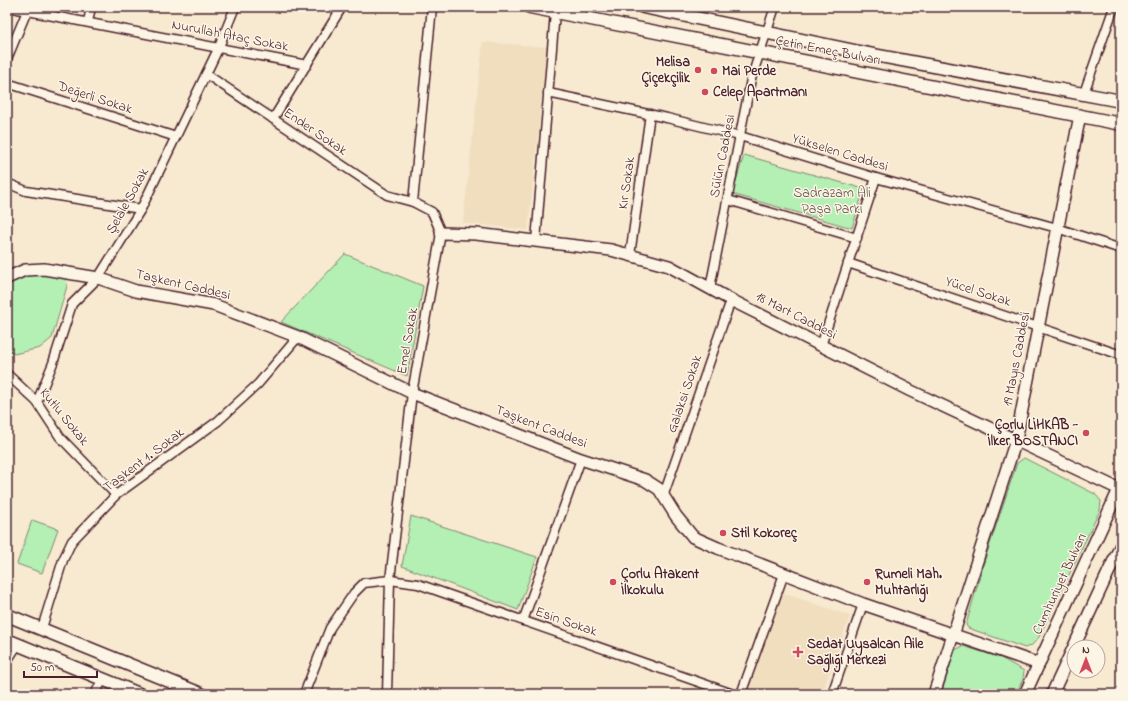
<svg xmlns="http://www.w3.org/2000/svg" width="1128" height="701" font-family="'Indie Flower',sans-serif">
	<style>
		.built { fill: #f0debf }
		.green { fill: #b4efb4; stroke: #7f8770 }
		.lines { fill: none; stroke-linecap: round; stroke-linejoin: round }
		.street-casing { stroke: #4a1f2b; stroke-width: 11 }
		.secondary-casing { stroke: #4a1f2b; stroke-width: 14 }
		.primary-casing { stroke: #4a1f2b; stroke-width: 15 }
		.street { stroke: #fcf5e5; stroke-width: 8 }
		.secondary { stroke: #fcf5e5; stroke-width: 11 }
		.primary { stroke: #fcf5e5; stroke-width: 12 }
		.poi-dot { fill: #d1495b; stroke: #fcf5e5; stroke-width: 1.5 }
		.labels { text-anchor: middle; dominant-baseline: central; stroke-width: 3; stroke-linejoin: round; paint-order: stroke }
		.street-label { font-size: 14px; fill: #4a1f2b; stroke: #fcf5e5 }
		.poi-label { font-size: 14px; font-weight: bold; fill: #4a1f2b; stroke: #fcf5e5; text-anchor: start }
		.park-label { font-size: 14px; fill: #64534d; stroke: #fcf5e5 }
	</style>
	<rect width="100%" height="100%" fill="#f7ead0"/>
	<filter id="ink" filterUnits="userSpaceOnUse"><feTurbulence type="fractalNoise" baseFrequency=".025" numOctaves="2"/><feDisplacementMap in="SourceGraphic" scale="8" xChannelSelector="R" yChannelSelector="G"/><feConvolveMatrix kernelMatrix="1 2 1 2 8 2 1 2 1" color-interpolation-filters="sRGB"/></filter>
	<g filter="url(#ink)">
		<g class="built">
			<polygon points="483,42 547,47 528,230 463,223"/>
			<polygon points="781,592 850,616 822,694 761,694 746,689"/>
		</g>
		<g class="green">
			<polygon points="744,155 864,189 852,228 732,194"/>
			<polygon points="345,254 423,286 407,376 281,322"/>
			<polygon points="45,271 66,278 67,286 52,338 40,348 14,354 7,346 7,281 25,273"/>
			<polygon points="1024,458 1095,494 1101,501 1100,510 1039,637 1032,645 1025,648 968,628 966,625 985,559 1017,463"/>
			<polygon points="411,516 537,557 518,610 402,566"/>
			<polygon points="32,520 58,529 42,573 17,564"/>
			<polygon points="963,646 1001,658 1024,671 1023,679 1016,694 941,694 955,650"/>
		</g>
		<g class="lines">
			<g class="street-casing">
				<g id="street">
					<polyline points="7,7 307,65"/>
					<polyline points="88,22 91,7"/>
					<polyline points="7,59 27,11"/>
					<polyline points="206,74 387,195 413,202"/>
					<polyline points="7,83 176,137"/>
					<polyline points="548,93 667,118 740,136 876,178 1057,228 1121,249"/>
					<polyline points="1084,93 1114,7"/>
					<polyline points="273,119 342,7"/>
					<polyline points="7,183 26,191 141,209"/>
					<polyline points="728,200 857,238"/>
					<polyline points="536,241 555,12"/>
					<polyline points="630,255 650,114"/>
					<polyline points="848,263 1121,355"/>
					<polyline points="710,288 751,79 775,7"/>
					<polyline points="821,346 876,178"/>
					<polyline points="7,374 37,402 60,437 116,495"/>
					<polyline points="37,402 53,363 72,304 98,278 141,209 219,47 235,7"/>
					<polyline points="663,497 731,300"/>
					<polyline points="523,621 581,459"/>
					<polyline points="42,628 63,560 72,541 116,495 218,421 258,384 298,337"/>
					<polyline points="7,661 18,644"/>
					<polyline points="95,694 103,679"/>
					<polyline points="304,694 330,628 354,593 364,583 390,580 418,584 733,694"/>
					<polyline points="387,694 390,580 412,393 441,233 432,212 413,202 432,7"/>
					<polyline points="741,694 784,574"/>
					<polyline points="832,694 863,604"/>
				</g>
			</g>
			<g class="secondary-casing">
				<g id="secondary">
					<polyline points="441,233 476,234 611,250 669,266 731,300 911,391 1119,489"/>
					<polyline points="7,278 25,270 44,269 98,278 136,291 214,305 298,337 412,393 581,459 645,480 659,489 676,516 693,537 718,548 863,604 1039,664"/>
					<polyline points="934,694 1016,440 1080,115"/>
					<polyline points="1025,694 1121,485"/>
					<polyline points="1052,694 1121,545"/>
				</g>
			</g>
			<g class="primary-casing">
				<g id="primary">
					<polyline points="530,7 1121,124"/>
					<polyline points="643,7 874,55 1121,101"/>
					<polyline points="7,615 201,694"/>
					<polyline points="7,640 139,694"/>
				</g>
			</g>
			<use href="#street" class="street"/>
			<use href="#secondary" class="secondary"/>
			<use href="#primary" class="primary"/>
		</g>
	</g>
	<g class="poi-dot">
		<circle cx="698" cy="70" r="4"/>
		<circle cx="714" cy="71" r="4"/>
		<circle cx="705" cy="92" r="4"/>
		<circle cx="1086" cy="433" r="4"/>
		<circle cx="723" cy="533" r="4"/>
		<circle cx="613" cy="582" r="4"/>
		<circle cx="867" cy="582" r="4"/>
		<path d="M796 646h4v4h4v4h-4v4h-4v-4h-4v-4h4z"/>
	</g>
	<g class="labels">
		<g class="street-label">
			<text transform="translate(230 36) rotate(11)">Nurullah Ataç Sokak</text>
			<text transform="translate(828 51) rotate(11)">Çetin Emeç Bulvarı</text>
			<text transform="translate(95 98) rotate(18)">Değerli Sokak</text>
			<text transform="translate(315 132) rotate(34)">Ender Sokak</text>
			<text transform="translate(840 153) rotate(17)">Yükselen Caddesi</text>
			<text transform="translate(723 156) rotate(-79)">Sülün Caddesi</text>
			<text transform="translate(627 183) rotate(-82)">Kır Sokak</text>
			<text transform="translate(128 201) rotate(-61)">Şelale Sokak</text>
			<text transform="translate(183 285) rotate(13)">Taşkent Caddesi</text>
			<text transform="translate(978 292) rotate(18)">Yücel Sokak</text>
			<text transform="translate(796 316) rotate(27)">18 Mart Caddesi</text>
			<text transform="translate(408 341) rotate(-80)">Emel Sokak</text>
			<text transform="translate(1017 359) rotate(-79)">19 Mayıs Caddesi</text>
			<text transform="translate(685 394) rotate(-71)">Galaksi Sokak</text>
			<text transform="translate(64 417) rotate(51)">Kutlu Sokak</text>
			<text transform="translate(541 427) rotate(21)">Taşkent Caddesi</text>
			<text transform="translate(144 460) rotate(-37)">Taşkent 1. Sokak</text>
			<text transform="translate(1060 584) rotate(-65)">Cumhuriyet Bulvarı</text>
			<text transform="translate(566 622) rotate(19)">Esin Sokak</text>
		</g>
		<g class="poi-label">
			<text x="690" y="62" text-anchor="end">Melisa<tspan x="690" dy="16">Çiçekçilik</tspan></text>
			<text x="722" y="71">Mai Perde</text>
			<text x="713" y="92">Celep Apartmanı</text>
			<text x="1078" y="425" text-anchor="end">Çorlu LİHKAB -<tspan x="1078" dy="16">İlker BOSTANCI</tspan></text>
			<text x="731" y="533">Stil Kokoreç</text>
			<text x="621" y="574">Çorlu Atakent<tspan x="621" dy="16">İlkokulu</tspan></text>
			<text x="875" y="574">Rumeli Mah.<tspan x="875" dy="16">Muhtarlığı</tspan></text>
			<text x="807" y="644">Sedat Uysalcan Aile<tspan x="807" dy="16">Sağlığı Merkezi</tspan></text>
		</g>
		<g class="park-label">
			<text x="832" y="193">Sadrazam Ali<tspan x="832" dy="16">Paşa Parkı</tspan></text>
		</g>
	</g>
	<rect width="1128" height="701" fill="none" stroke="#fcf5e5" stroke-width="24"/>
	<rect x="12" y="12" width="1104" height="677" fill="none" stroke="#4a1f2b" stroke-width="1.5" filter="url(#ink)"/>
	<g transform="translate(1086 659)"><circle r="19" fill="#fcf5e5" stroke="#b59f9b"/>
	<path d="M0-3L7 15L0 10L-7 15Z" fill="#d1495b"/>
	<text y="-6" font-size="11" font-weight="bold" text-anchor="middle" fill="#4a1f2b">N</text>
	</g>
	<path d="M24 671v6h73v-6" fill="none" stroke="#4a1f2b" stroke-width="2"/>
	<text x="30" y="671" font-size="12" fill="#4a1f2b" stroke="#fcf5e5" stroke-width="3" paint-order="stroke">50 m</text>
</svg>
